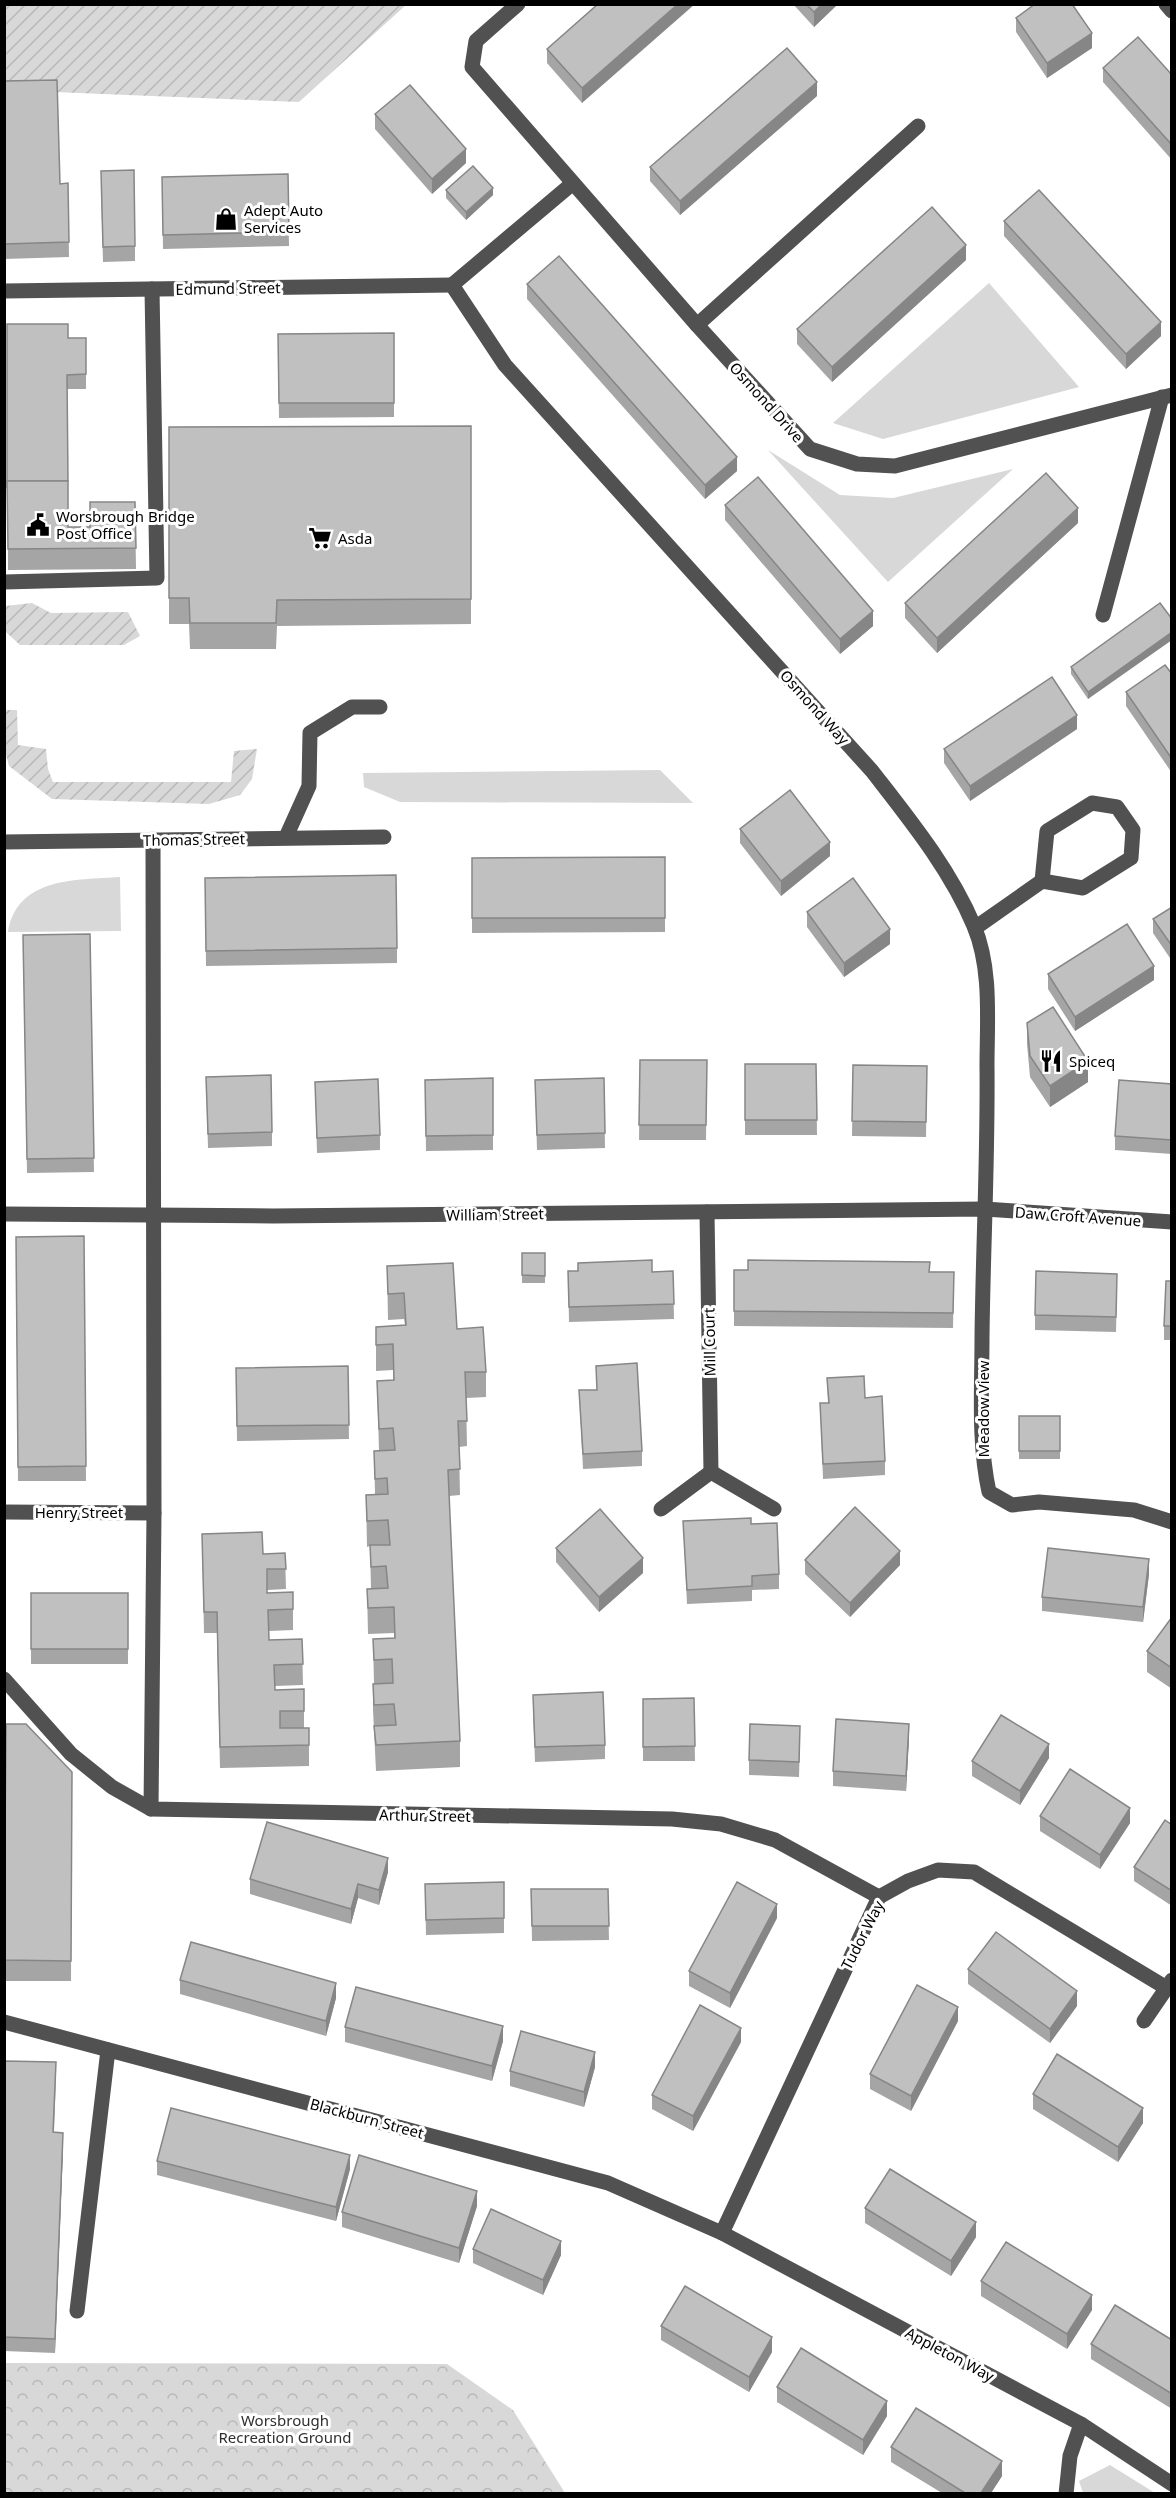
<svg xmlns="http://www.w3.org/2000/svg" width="1176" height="2498" font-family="'Noto Sans',sans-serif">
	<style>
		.grass { fill: #d8d8d8 }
		.park { fill: url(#park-crowns) }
		.garden { fill: url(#garden-furrows) }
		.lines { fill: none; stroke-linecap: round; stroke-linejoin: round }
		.minor { stroke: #515151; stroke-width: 15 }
		.wall { fill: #a5a5a5 }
		.shaded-wall { fill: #868686 }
		.building { fill: #c0c0c0; stroke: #868686; stroke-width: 1.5 }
		.labels { text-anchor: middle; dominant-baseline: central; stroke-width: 6; stroke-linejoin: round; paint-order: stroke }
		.poi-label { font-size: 15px; fill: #000; stroke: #fff; text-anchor: start }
		.street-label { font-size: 15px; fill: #000; stroke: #fff }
		.park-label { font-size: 15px; fill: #2f2f2f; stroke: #fff }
	</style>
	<defs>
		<pattern id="park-crowns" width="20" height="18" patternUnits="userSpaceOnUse" patternTransform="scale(1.5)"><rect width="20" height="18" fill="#d8d8d8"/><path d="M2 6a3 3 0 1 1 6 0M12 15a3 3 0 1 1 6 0" fill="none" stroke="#b8b8b8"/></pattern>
		<pattern id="garden-furrows" width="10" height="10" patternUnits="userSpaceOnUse" patternTransform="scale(1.5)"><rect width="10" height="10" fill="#d8d8d8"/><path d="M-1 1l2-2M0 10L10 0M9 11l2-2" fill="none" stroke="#b8b8b8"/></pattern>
	</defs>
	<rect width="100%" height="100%" fill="#fff"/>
	<g class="grass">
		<polygon points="989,283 1079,387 883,439 833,423"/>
		<polygon points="768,450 840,495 893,498 1013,469 888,582"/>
		<polygon points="660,770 693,803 400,802 364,787 363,773"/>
		<path d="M120 877 121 931 8 932C17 877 76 880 120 877Z"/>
		<polygon points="1110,2465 1155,2493 1083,2493 1079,2481"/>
	</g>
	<polygon class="park" points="5,2363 447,2364 513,2410 565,2493 5,2493"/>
	<g class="garden">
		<polygon points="406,5 299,102 5,90 5,4"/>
		<polygon points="32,603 51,613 128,612 140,636 124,645 20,645 6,632 5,606"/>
		<polygon points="5,710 17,710 18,745 46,749 48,769 53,782 231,782 234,751 257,749 252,779 240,795 209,804 52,799 9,766 5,751"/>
	</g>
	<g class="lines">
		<g class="minor">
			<polyline points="518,4 476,41 472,67 697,325 810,449 857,464 895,466 1172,395"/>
			<polyline points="1166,4 1172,11"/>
			<path d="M452 285 505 365 872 771C910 820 950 869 974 926 992 969 987 1021 987 1066 988 1157 983 1247 982 1338 982 1390 978 1441 989 1492L1012 1505 1039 1502 1134 1510 1172 1522"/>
			<polyline points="452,285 573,183"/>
			<polyline points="4,291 452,285"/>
			<polyline points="697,325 918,126"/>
			<polyline points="4,582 157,578 152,289"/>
			<polyline points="1103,615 1162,397"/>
			<polyline points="286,837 309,786 310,733 352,707 380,707"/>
			<polyline points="4,842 384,837"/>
			<polyline points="975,928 1042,881 1083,888 1131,858 1133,830 1117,807 1092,803 1047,831 1042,881"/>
			<polyline points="707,1212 711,1472"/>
			<polyline points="4,1214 273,1216 985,1209 1172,1222"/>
			<polyline points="711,1472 774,1509"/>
			<polyline points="661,1509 711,1472"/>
			<polyline points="4,1512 154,1513"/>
			<polyline points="4,1679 71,1754 112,1787 151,1809 672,1819 721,1824 775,1840 879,1897"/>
			<polyline points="151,1809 154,1513 153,839"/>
			<polyline points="1144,2021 1172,1980"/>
			<polyline points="4,2022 608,2183 722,2233 1081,2424 1172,2484"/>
			<polyline points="722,2233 879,1897 908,1881 938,1870 974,1872 1165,1987"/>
			<polyline points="77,2311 108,2050"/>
			<polyline points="1066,2494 1070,2456 1081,2424"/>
		</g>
	</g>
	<g class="wall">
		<polygon points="598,4 582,103 547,63 547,49"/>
		<polygon points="793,4 838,4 814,27"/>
		<polygon points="1016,18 1092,48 1047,78 1016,32"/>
		<polygon points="1103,68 1172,75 1172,160 1103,82"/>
		<polygon points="4,81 60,184 68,183 69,257 4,259"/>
		<polygon points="817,96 680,215 650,181 650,167"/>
		<polygon points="375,114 466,163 432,194 375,129"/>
		<polygon points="288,174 289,246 163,249 162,177"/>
		<polygon points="101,186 135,246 135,261 103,262"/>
		<polygon points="446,190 493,195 466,220 446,198"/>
		<polygon points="1004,221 1161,336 1126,369 1004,236"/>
		<polygon points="1172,251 1172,269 1170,267 1170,252"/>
		<polygon points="966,260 832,382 797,344 797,329"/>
		<polygon points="527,284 737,471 705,499 527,299"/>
		<polygon points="7,324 68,338 86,338 86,389 67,389 68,527 90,527 135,502 136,569 8,570"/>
		<polygon points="394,333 394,417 279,418 278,334"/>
		<polygon points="471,426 471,624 277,626 276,649 190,649 189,624 169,624 169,427"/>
		<polygon points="725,505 873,626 840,654 725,520"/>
		<polygon points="1078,523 937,653 905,618 905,603"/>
		<polygon points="1172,619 1088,699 1071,674 1071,667"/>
		<polygon points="1172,674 1172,773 1126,706 1126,692"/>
		<polygon points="1077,729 970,801 944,763 944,749"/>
		<polygon points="740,829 830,856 781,896 740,843"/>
		<polygon points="665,857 665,932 472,933 472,858"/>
		<polygon points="205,878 397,948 397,963 206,966"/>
		<polygon points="1172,907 1172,961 1153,933 1153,919"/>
		<polygon points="807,912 890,944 844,977 807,927"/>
		<polygon points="90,934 94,1172 27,1173 23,935"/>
		<polygon points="1048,974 1154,980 1075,1031 1048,989"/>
		<polygon points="1027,1023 1088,1082 1050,1107 1030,1077 1027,1044"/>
		<polygon points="640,1060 707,1060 706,1140 639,1140"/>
		<polygon points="745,1064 816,1064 817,1135 745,1135"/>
		<polygon points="853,1065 927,1066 926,1137 852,1136"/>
		<polygon points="206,1077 272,1132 272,1146 208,1148"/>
		<polygon points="493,1078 493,1150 426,1151 425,1080"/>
		<polygon points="604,1078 605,1148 537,1150 535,1080"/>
		<polygon points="315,1082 380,1135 380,1150 317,1153"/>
		<polygon points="1172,1084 1172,1154 1115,1150 1115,1136"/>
		<polygon points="84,1236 86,1481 18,1481 16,1237"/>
		<polygon points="545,1253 545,1283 522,1283 522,1275"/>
		<polygon points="387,1266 457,1329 486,1372 486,1397 466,1398 467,1446 459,1447 460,1495 449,1496 460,1741 460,1767 376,1771 373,1710 373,1684 374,1684 373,1639 394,1638 394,1633 368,1634 367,1589 371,1589 370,1546 367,1547 366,1495 375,1494 374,1451 379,1451 377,1381 393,1380 393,1370 376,1371 376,1327 405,1325 404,1319 388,1320"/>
		<polygon points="734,1270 954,1272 953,1328 734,1326"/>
		<polygon points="568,1271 652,1272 673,1271 674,1319 569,1322"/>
		<polygon points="1172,1281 1172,1340 1164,1340 1164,1326"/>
		<polygon points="1117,1288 1116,1332 1035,1330 1035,1315"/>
		<polygon points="348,1366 349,1439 237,1441 236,1368"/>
		<polygon points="596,1366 642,1451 642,1466 583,1469 579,1390 597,1390"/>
		<polygon points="827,1378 865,1398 885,1461 885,1475 823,1479 820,1403 828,1403"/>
		<rect x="1019" y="1416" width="41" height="43"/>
		<polygon points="683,1521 751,1524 779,1574 779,1589 752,1590 752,1601 687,1604"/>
		<polygon points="202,1534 263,1554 285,1553 286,1589 267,1590 267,1593 293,1592 293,1630 269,1631 269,1640 302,1639 303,1685 275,1686 275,1690 304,1689 304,1728 309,1728 309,1766 220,1768 217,1633 204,1633"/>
		<polygon points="556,1548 643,1573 599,1612 556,1562"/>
		<polygon points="805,1560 900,1565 850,1617 805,1574"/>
		<polygon points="1149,1574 1143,1622 1042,1611 1042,1597"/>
		<rect x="31" y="1593" width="97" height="71"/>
		<polygon points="1172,1617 1172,1689 1147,1672 1147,1651"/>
		<polygon points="694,1698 695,1761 643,1761 643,1699"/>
		<polygon points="533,1709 605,1745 605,1759 535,1762"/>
		<polygon points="909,1738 906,1791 833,1786 833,1771"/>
		<polygon points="800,1741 799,1777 749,1775 749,1760"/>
		<polygon points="1049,1758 1020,1805 972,1776 972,1761"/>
		<polygon points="72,1772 71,1981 4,1981 4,1915"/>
		<polygon points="1040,1816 1130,1823 1100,1869 1040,1831"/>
		<polygon points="1172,1825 1172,1906 1134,1881 1134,1867"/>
		<polygon points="388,1872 379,1905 358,1898 351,1924 250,1894 250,1879"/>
		<polygon points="504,1882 504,1933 426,1935 425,1884"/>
		<polygon points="531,1889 608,1889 609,1940 532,1941"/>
		<polygon points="777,1918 730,2008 689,1986 689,1971"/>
		<polygon points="968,1969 1077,2006 1050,2043 968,1984"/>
		<polygon points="180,1980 336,1998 326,2036 180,1994"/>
		<polygon points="958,2021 911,2111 870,2089 870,2074"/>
		<polygon points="345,2027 503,2041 492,2081 345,2042"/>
		<polygon points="741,2042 693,2131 652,2109 652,2095"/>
		<polygon points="4,2061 56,2077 54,2132 63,2148 55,2353 4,2351"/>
		<polygon points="595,2067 584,2107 510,2086 510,2071"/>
		<polygon points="1033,2094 1143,2123 1118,2162 1033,2109"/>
		<polygon points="157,2161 350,2169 336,2221 157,2175"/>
		<polygon points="477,2206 459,2263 342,2227 342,2212"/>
		<polygon points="865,2208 976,2237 951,2276 865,2223"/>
		<polygon points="473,2249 561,2255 543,2295 473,2263"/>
		<polygon points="981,2281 1092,2310 1067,2349 981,2296"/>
		<polygon points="661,2326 772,2352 749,2392 661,2340"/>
		<polygon points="1172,2340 1172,2409 1091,2359 1091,2344"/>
		<polygon points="777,2387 887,2416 863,2455 777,2402"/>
		<polygon points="891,2447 1002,2476 991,2493 942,2493 891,2462"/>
	</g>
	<g class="shaded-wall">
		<polygon points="678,4 695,4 582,103 582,88"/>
		<polygon points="822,4 838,4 814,27 814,12"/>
		<polygon points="1092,33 1092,48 1047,78 1047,63"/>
		<polygon points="817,82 817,96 680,215 680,201"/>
		<polygon points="466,149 466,163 432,194 432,179"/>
		<polygon points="493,188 493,195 466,220 466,212"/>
		<polygon points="966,245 966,260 832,382 832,367"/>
		<polygon points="1161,322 1161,336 1126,369 1126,354"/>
		<polygon points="737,457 737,471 705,499 705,485"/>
		<polygon points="1078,508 1078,523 937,653 937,638"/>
		<polygon points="873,611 873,626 840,654 840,639"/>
		<polygon points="1172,632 1172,640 1088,699 1088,692"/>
		<polygon points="1077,715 1077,729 970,801 970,786"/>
		<polygon points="830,842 830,856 781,896 781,881"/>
		<polygon points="890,929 890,944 844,977 844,963"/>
		<polygon points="1154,966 1154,980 1075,1031 1075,1017"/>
		<polygon points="1088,1061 1088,1082 1050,1107 1050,1086"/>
		<polygon points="900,1551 900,1565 850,1617 850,1603"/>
		<polygon points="643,1558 643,1573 599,1612 599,1597"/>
		<polygon points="1149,1559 1149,1574 1143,1622 1143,1607"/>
		<polygon points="909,1724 909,1738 906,1791 906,1776"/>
		<polygon points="1049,1744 1049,1758 1020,1805 1020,1791"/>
		<polygon points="1130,1808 1130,1823 1100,1869 1100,1855"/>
		<polygon points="388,1858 388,1872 379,1905 379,1890"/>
		<polygon points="358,1884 358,1898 351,1924 351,1909"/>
		<polygon points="777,1904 777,1918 730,2008 730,1993"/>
		<polygon points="336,1983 336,1998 326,2036 326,2021"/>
		<polygon points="1077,1991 1077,2006 1050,2043 1050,2029"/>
		<polygon points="958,2007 958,2021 911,2111 911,2096"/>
		<polygon points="503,2026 503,2041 492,2081 492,2066"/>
		<polygon points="741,2028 741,2042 693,2131 693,2116"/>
		<polygon points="595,2052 595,2067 584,2107 584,2092"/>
		<polygon points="1143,2108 1143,2123 1118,2162 1118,2147"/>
		<polygon points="63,2133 63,2148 55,2353 55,2339"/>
		<polygon points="350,2155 350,2169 336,2221 336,2207"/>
		<polygon points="477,2191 477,2206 459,2263 459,2248"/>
		<polygon points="976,2222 976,2237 951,2276 951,2261"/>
		<polygon points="561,2241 561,2255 543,2295 543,2280"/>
		<polygon points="1092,2295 1092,2310 1067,2349 1067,2334"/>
		<polygon points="772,2337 772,2352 749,2392 749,2377"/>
		<polygon points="887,2401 887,2416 863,2455 863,2440"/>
		<polygon points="1002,2461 1002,2476 991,2493 981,2493"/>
	</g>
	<g class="building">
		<polygon points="598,4 678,4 582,88 547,49"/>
		<polygon points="806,4 822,4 814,12"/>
		<polygon points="1035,4 1072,4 1092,33 1047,63 1016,18"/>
		<polygon points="1138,37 1172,75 1172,145 1103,68"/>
		<polygon points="787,48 817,82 680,201 650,167"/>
		<polygon points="57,80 60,184 68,183 69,242 4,244 4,81"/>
		<polygon points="410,85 466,149 432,179 375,114"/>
		<polygon points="473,166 493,188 466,212 446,190"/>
		<polygon points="134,170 135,246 103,247 101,171"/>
		<polygon points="288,174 289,232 163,235 162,177"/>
		<polygon points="1039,190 1161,322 1126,354 1004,221"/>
		<polygon points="932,207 966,245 832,367 797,329"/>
		<polygon points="559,256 737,457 705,485 527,284"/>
		<polygon points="7,324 68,324 68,338 86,338 86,374 67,375 68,481 7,481 7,488"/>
		<polygon points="394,333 394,403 279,403 278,334"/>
		<polygon points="471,426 471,599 277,600 276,623 190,623 189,598 169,598 169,427"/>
		<polygon points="1046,473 1078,508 937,638 905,603"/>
		<polygon points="758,477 873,611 840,639 725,505"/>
		<polygon points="7,481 68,481 68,527 90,527 90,502 135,502 136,548 8,549"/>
		<polygon points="1160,603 1172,619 1172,632 1088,692 1071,667"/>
		<polygon points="1165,665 1172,674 1172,759 1126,692"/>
		<polygon points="1052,677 1077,715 970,786 944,749"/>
		<polygon points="790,790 830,842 781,881 740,829"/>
		<polygon points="665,857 665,918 472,918 472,858"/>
		<polygon points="396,875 397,948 206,951 205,878"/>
		<polygon points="853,878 890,929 844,963 807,912"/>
		<polygon points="1172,907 1172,946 1153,919"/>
		<polygon points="1127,924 1154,966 1075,1017 1048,974"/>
		<polygon points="90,934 94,1158 27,1159 23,935"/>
		<polygon points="1053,1007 1088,1061 1050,1086 1030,1056 1027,1023"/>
		<polygon points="640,1060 707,1060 706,1125 639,1125"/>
		<polygon points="745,1064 816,1064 817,1120 745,1120"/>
		<polygon points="853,1065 927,1066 926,1122 852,1121"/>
		<polygon points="271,1075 272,1132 208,1134 206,1077"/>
		<polygon points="493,1078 493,1135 426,1136 425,1080"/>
		<polygon points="604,1078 605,1133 537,1135 535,1080"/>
		<polygon points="378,1079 380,1135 317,1138 315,1082"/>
		<polygon points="1119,1080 1172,1084 1172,1140 1115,1136"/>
		<polygon points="84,1236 86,1466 18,1467 16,1237"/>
		<polygon points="522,1253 545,1253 545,1276 522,1275"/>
		<polygon points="652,1260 652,1272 673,1271 674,1304 569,1307 568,1271 578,1271 578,1263"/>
		<polygon points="748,1260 930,1262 929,1272 954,1272 953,1313 734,1311 734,1270 748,1270"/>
		<polygon points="453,1263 457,1329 483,1327 486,1372 465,1372 467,1421 458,1421 460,1469 448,1470 460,1741 376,1745 374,1726 396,1725 394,1704 374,1705 373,1684 393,1683 392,1659 374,1660 373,1639 395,1638 394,1607 368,1608 367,1589 388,1588 386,1566 371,1567 370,1545 390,1545 388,1520 367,1521 366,1495 388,1494 387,1478 375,1479 374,1451 395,1450 393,1428 379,1429 377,1381 394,1380 393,1344 376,1345 376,1327 406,1325 404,1293 388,1294 387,1266"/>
		<polygon points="1036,1271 1117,1274 1116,1317 1035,1315"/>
		<polygon points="1166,1281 1172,1281 1172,1326 1164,1326"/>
		<polygon points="637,1363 642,1451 583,1454 579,1390 597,1390 596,1366"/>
		<polygon points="348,1366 349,1425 237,1426 236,1368"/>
		<polygon points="864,1376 865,1398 882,1396 885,1461 823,1464 820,1403 829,1403 827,1378"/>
		<rect x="1019" y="1416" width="41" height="35"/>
		<polygon points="855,1507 900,1551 850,1603 805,1560"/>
		<polygon points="600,1509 643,1558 599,1597 556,1548"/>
		<polygon points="751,1518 751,1524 777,1523 779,1574 752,1576 752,1586 687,1590 683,1521"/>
		<polygon points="262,1532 263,1554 285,1553 286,1569 267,1569 267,1593 293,1592 293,1609 268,1610 269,1640 302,1639 303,1664 274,1665 275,1690 304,1689 304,1711 280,1711 280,1728 309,1728 309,1745 220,1747 217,1612 204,1612 202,1534"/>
		<polygon points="1048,1548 1149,1559 1143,1607 1042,1597"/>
		<rect x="31" y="1593" width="97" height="56"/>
		<polygon points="1172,1617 1172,1668 1147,1651"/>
		<polygon points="603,1692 605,1745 535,1747 533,1695"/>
		<polygon points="694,1698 695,1746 643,1747 643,1699"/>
		<polygon points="1001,1715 1049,1744 1020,1791 972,1761"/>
		<polygon points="836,1719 909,1724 906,1776 833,1771"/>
		<polygon points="6,1724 26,1724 72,1772 71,1961 4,1960"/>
		<polygon points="750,1724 800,1726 799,1762 749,1760"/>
		<polygon points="1070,1769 1130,1808 1100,1855 1040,1816"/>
		<polygon points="1165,1820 1172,1825 1172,1891 1134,1867"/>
		<polygon points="267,1822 388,1858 379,1890 358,1884 351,1909 250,1879"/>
		<polygon points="504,1882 504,1918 426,1920 425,1884"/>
		<polygon points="737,1882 777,1904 730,1993 689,1971"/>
		<polygon points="531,1889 608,1889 609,1926 532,1926"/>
		<polygon points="996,1932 1077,1991 1050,2029 968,1969"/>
		<polygon points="191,1942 336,1983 326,2021 180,1980"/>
		<polygon points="917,1985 958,2007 911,2096 870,2074"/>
		<polygon points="356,1987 503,2026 492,2066 345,2027"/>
		<polygon points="700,2005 741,2028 693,2116 652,2095"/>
		<polygon points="521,2031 595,2052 584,2092 510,2071"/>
		<polygon points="1057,2054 1143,2108 1118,2147 1033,2094"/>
		<polygon points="4,2061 56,2062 53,2132 63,2133 55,2339 4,2337"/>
		<polygon points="171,2108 350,2155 336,2207 157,2161"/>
		<polygon points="359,2155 477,2191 459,2248 342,2212"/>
		<polygon points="890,2169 976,2222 951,2261 865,2208"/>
		<polygon points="491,2209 561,2241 543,2280 473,2249"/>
		<polygon points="1006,2242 1092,2295 1067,2334 981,2281"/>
		<polygon points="685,2286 772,2337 749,2377 661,2326"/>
		<polygon points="1115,2305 1172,2340 1172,2394 1091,2344"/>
		<polygon points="801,2348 887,2401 863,2440 777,2387"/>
		<polygon points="916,2408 1002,2461 981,2493 965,2493 891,2447"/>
	</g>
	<defs>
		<g id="shop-bare" transform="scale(1.8)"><path d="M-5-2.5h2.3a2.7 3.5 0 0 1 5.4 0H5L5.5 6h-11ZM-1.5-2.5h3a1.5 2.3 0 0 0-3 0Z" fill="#000" stroke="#fff" stroke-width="2.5" paint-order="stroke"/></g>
		<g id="civic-bare" transform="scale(1.8)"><path d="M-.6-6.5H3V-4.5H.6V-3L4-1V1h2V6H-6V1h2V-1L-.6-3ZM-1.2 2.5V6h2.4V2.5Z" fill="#000" stroke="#fff" stroke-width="2.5" paint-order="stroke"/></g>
		<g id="supermarket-bare" transform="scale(1.8)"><path d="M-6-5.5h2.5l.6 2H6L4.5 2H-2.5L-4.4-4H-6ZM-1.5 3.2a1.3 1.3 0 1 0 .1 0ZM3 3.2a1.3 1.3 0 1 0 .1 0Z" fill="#000" stroke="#fff" stroke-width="2.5" paint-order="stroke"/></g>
		<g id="restaurant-bare" transform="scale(1.8)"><path d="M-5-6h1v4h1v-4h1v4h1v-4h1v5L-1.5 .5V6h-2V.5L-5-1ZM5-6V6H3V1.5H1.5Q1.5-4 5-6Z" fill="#000" stroke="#fff" stroke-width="2.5" paint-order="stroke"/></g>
	</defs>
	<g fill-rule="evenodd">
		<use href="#shop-bare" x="226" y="219"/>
		<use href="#civic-bare" x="38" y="525"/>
		<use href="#supermarket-bare" x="320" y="538"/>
		<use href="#restaurant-bare" x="1051" y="1061"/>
	</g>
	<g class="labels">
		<g class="poi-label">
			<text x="244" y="210">Adept Auto<tspan x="244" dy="17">Services</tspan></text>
			<text x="56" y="516">Worsbrough Bridge<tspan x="56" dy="17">Post Office</tspan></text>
			<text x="338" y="538">Asda</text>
			<text x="1069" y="1061">Spiceq</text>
		</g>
		<g class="street-label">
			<text transform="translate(228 288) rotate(-1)">Edmund Street</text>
			<text transform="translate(767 402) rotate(48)">Osmond Drive</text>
			<text transform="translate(815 707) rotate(48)">Osmond Way</text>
			<text transform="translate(194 839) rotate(-1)">Thomas Street</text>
			<text transform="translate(495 1214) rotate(-1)">William Street</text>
			<text transform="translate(1078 1216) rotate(4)">Daw Croft Avenue</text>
			<text transform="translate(709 1342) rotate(-91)">Mill Court</text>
			<text transform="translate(983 1409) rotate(-90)">Meadow View</text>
			<text x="79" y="1512">Henry Street</text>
			<text transform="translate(425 1815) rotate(1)">Arthur Street</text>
			<text transform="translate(862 1935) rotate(-63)">Tudor Way</text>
			<text transform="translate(367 2118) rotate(15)">Blackburn Street</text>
			<text transform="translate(950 2354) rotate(28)">Appleton Way</text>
		</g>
		<g class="park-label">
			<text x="285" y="2420">Worsbrough<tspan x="285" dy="17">Recreation Ground</tspan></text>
		</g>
	</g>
	<rect width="1176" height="2498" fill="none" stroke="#000000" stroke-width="12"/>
</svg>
